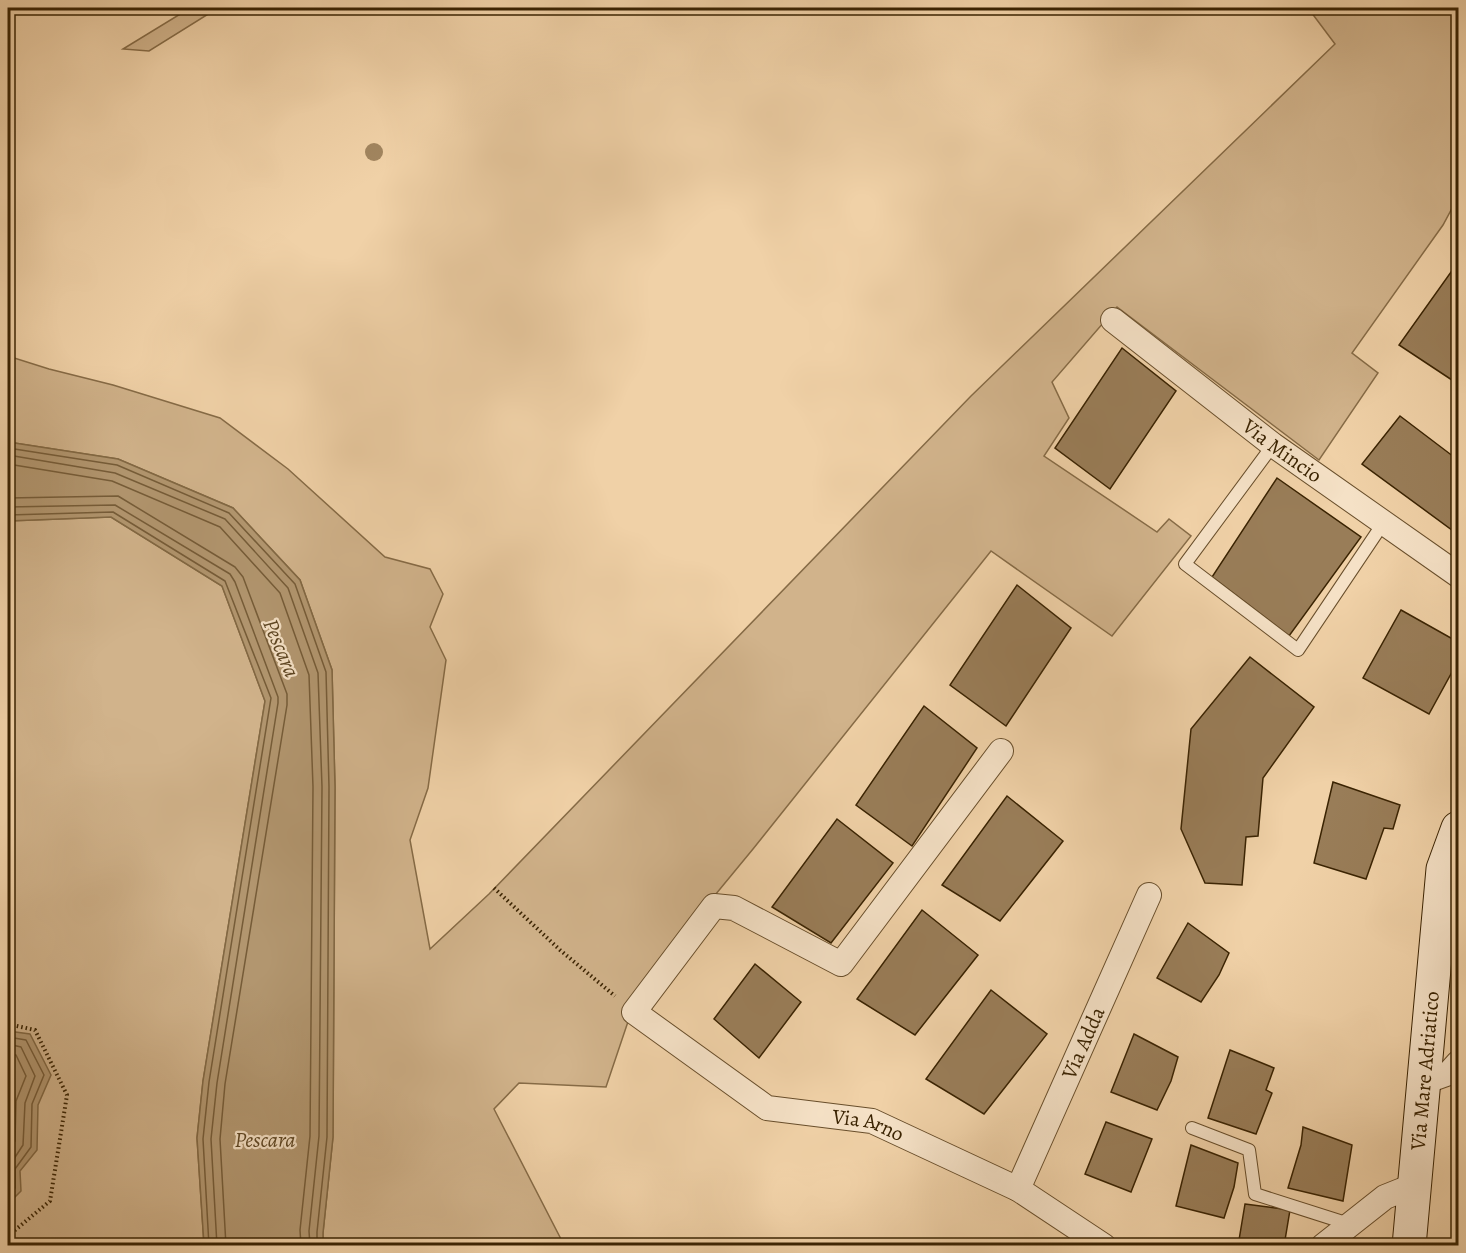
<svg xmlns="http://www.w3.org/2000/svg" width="1466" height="1253" font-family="Alegreya,serif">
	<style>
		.green { fill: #d1b38b; stroke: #866b46; stroke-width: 1.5 }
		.water { fill: #b2966f; stroke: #826843; stroke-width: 1.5 }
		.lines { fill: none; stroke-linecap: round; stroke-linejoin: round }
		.shore { stroke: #765c38; stroke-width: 1.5 }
		.building { fill: #997d58; stroke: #3a2302; stroke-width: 1.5 }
		.service-casing { stroke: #684e2b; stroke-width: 14 }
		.minor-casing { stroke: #684e2b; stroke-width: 26 }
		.secondary-casing { stroke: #3a2302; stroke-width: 35 }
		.path { stroke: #3a2302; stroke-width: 4; stroke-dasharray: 1.5 3; stroke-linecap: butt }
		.service { stroke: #f5e1c6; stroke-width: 12 }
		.minor { stroke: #f5e1c6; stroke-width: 24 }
		.secondary { stroke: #f5e1c6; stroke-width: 33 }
		.tree { fill: #a1855f }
		.labels { text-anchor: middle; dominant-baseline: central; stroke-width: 4.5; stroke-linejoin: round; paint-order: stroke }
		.street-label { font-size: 21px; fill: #3a2302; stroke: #f5e1c6 }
		.water-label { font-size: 22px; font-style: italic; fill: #5e4623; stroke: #f5e1c6 }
	</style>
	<rect width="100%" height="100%" fill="#f0d1a7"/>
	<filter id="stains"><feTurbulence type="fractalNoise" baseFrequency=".00333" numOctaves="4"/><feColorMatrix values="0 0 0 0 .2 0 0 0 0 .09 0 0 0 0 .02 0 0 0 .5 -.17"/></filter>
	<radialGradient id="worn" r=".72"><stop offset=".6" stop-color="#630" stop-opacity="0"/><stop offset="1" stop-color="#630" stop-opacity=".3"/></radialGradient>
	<g class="green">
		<polygon points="190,8 218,8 149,51 123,49"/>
		<polygon points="1308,8 1458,8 1458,197 1443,225 1352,353 1378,373 1319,460 1117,307 1052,382 1069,418 1044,456 1157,532 1169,519 1191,536 1112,636 991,551 753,849 640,986 606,1087 519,1083 494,1109 564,1245 323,1245 323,1233 333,1137 335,787 332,670 300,580 233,508 118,459 8,442 8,356 49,369 113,385 220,418 288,469 385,557 430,569 443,594 430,627 446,660 428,788 410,840 430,949 489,894 971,396 1335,44"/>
		<polygon points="111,517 222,586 265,701 203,1081 197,1138 204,1245 8,1245 8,521"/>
	</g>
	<g class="water">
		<polygon points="8,442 118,459 233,508 300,580 332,670 335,787 333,1137 323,1233 323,1245 204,1245 197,1138 203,1081 265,701 222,586 111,517 8,521"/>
		<polygon points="8,1031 30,1034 51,1075 38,1105 37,1150 20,1171 21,1191 8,1204"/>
	</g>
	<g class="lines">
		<g class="shore">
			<polyline points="8,448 117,465 229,513 295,584 326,672 329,787 327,1137 317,1232 317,1246"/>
			<polyline points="8,455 115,473 225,519 288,588 318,673 322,787 319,1136 309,1231 310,1246"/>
			<polyline points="8,464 112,481 220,527 280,593 309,675 313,787 310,1136 300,1230 301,1246"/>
			<polyline points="8,498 118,496 235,567 243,577 287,694 287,705 225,1084 220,1139 226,1246"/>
			<polyline points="8,507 115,505 230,574 235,582 278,697 278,703 217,1083 211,1139 217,1246"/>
			<polyline points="8,515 113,512 225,581 271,698 209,1082 203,1139 209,1246"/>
			<polyline points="8,1037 26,1040 44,1075 32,1104 31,1147 15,1169 15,1188 8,1196"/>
			<polyline points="8,1044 21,1047 35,1076 25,1103 23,1145 8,1168"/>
			<polyline points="8,1053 16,1055 26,1076 16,1101 15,1141 8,1151"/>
		</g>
	</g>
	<g class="building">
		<polygon points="1451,272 1458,277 1458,384 1399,345"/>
		<polygon points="1122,348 1176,391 1110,489 1055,448"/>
		<polygon points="1400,416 1458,460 1458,531 1456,533 1362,464"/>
		<polygon points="1277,478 1361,537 1289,636 1212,577"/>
		<polygon points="1017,585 1071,628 1006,726 950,685"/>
		<polygon points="1401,610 1458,642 1458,661 1429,714 1363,678"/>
		<polygon points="1250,657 1314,707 1263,778 1258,836 1246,837 1242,885 1205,883 1181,829 1191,729"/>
		<polygon points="924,706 977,748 912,846 856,805"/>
		<polygon points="1333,782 1400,805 1393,829 1384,828 1366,879 1314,863"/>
		<polygon points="1007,796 1063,841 1000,921 942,885"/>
		<polygon points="837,819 893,863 831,943 772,907"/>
		<polygon points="922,910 978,955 915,1035 857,999"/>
		<polygon points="1188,923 1229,953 1219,975 1201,1002 1157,978"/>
		<polygon points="755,964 801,1002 759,1058 714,1019"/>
		<polygon points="991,990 1047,1034 984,1114 926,1079"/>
		<polygon points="1134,1034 1178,1057 1171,1081 1157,1110 1111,1092"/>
		<polygon points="1230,1050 1274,1068 1266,1090 1272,1093 1256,1134 1208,1118"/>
		<polygon points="1106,1122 1152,1139 1131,1192 1085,1174"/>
		<polygon points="1303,1127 1352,1145 1343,1201 1288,1188 1301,1145"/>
		<polygon points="1191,1145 1238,1163 1234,1187 1224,1218 1176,1206"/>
		<polygon points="1245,1204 1290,1210 1284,1246 1238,1246"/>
	</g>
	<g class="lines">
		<g class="service-casing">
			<g id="service">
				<polyline points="1273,445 1185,564 1298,650 1384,522"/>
				<polyline points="1192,1128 1249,1150 1255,1194 1349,1224"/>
			</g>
		</g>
		<g class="minor-casing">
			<g id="minor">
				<path id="s1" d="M1113 320 1273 445 1458 575"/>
				<path id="s2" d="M1001 751 841 964 734 908 714 906 634 1012 767 1108 872 1121 1018 1189 1104 1246"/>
				<polyline points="1424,1082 1449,1073 1458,1063"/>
				<path id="s3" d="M1018 1189 1149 895"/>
				<polyline points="1323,1246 1385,1197 1415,1185"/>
			</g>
		</g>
		<g class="secondary-casing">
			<g id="secondary">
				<path id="s4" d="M1409 1246 1443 869 1458 828"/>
			</g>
		</g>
		<g class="path">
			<polyline points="494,888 560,950 615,996"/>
			<polyline points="8,1024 35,1030 67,1095 50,1201 8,1236"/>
		</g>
		<use href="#service" class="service"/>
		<use href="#minor" class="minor"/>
		<use href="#secondary" class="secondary"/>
	</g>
	<circle class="tree" cx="374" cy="152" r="9"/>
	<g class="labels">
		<g class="street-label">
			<text stroke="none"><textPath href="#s1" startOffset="214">Via Mincio</textPath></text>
			<text stroke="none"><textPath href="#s3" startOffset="160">Via Adda</textPath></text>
			<text stroke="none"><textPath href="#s4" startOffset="176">Via Mare Adriatico</textPath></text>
			<text stroke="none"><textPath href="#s2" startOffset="807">Via Arno</textPath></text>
		</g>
		<g class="water-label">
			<text transform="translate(281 648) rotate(67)">Pescara</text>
			<text x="265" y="1140">Pescara</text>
		</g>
	</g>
	<rect width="1466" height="1253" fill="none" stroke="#f0d1a7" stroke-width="30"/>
	<rect x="9" y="9" width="1448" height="1235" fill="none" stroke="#3a2302" stroke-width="3"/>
	<rect x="15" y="15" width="1436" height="1223" fill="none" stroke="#3a2302" stroke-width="1.5"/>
	<rect width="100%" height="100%" filter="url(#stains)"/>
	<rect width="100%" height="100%" fill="url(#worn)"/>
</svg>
